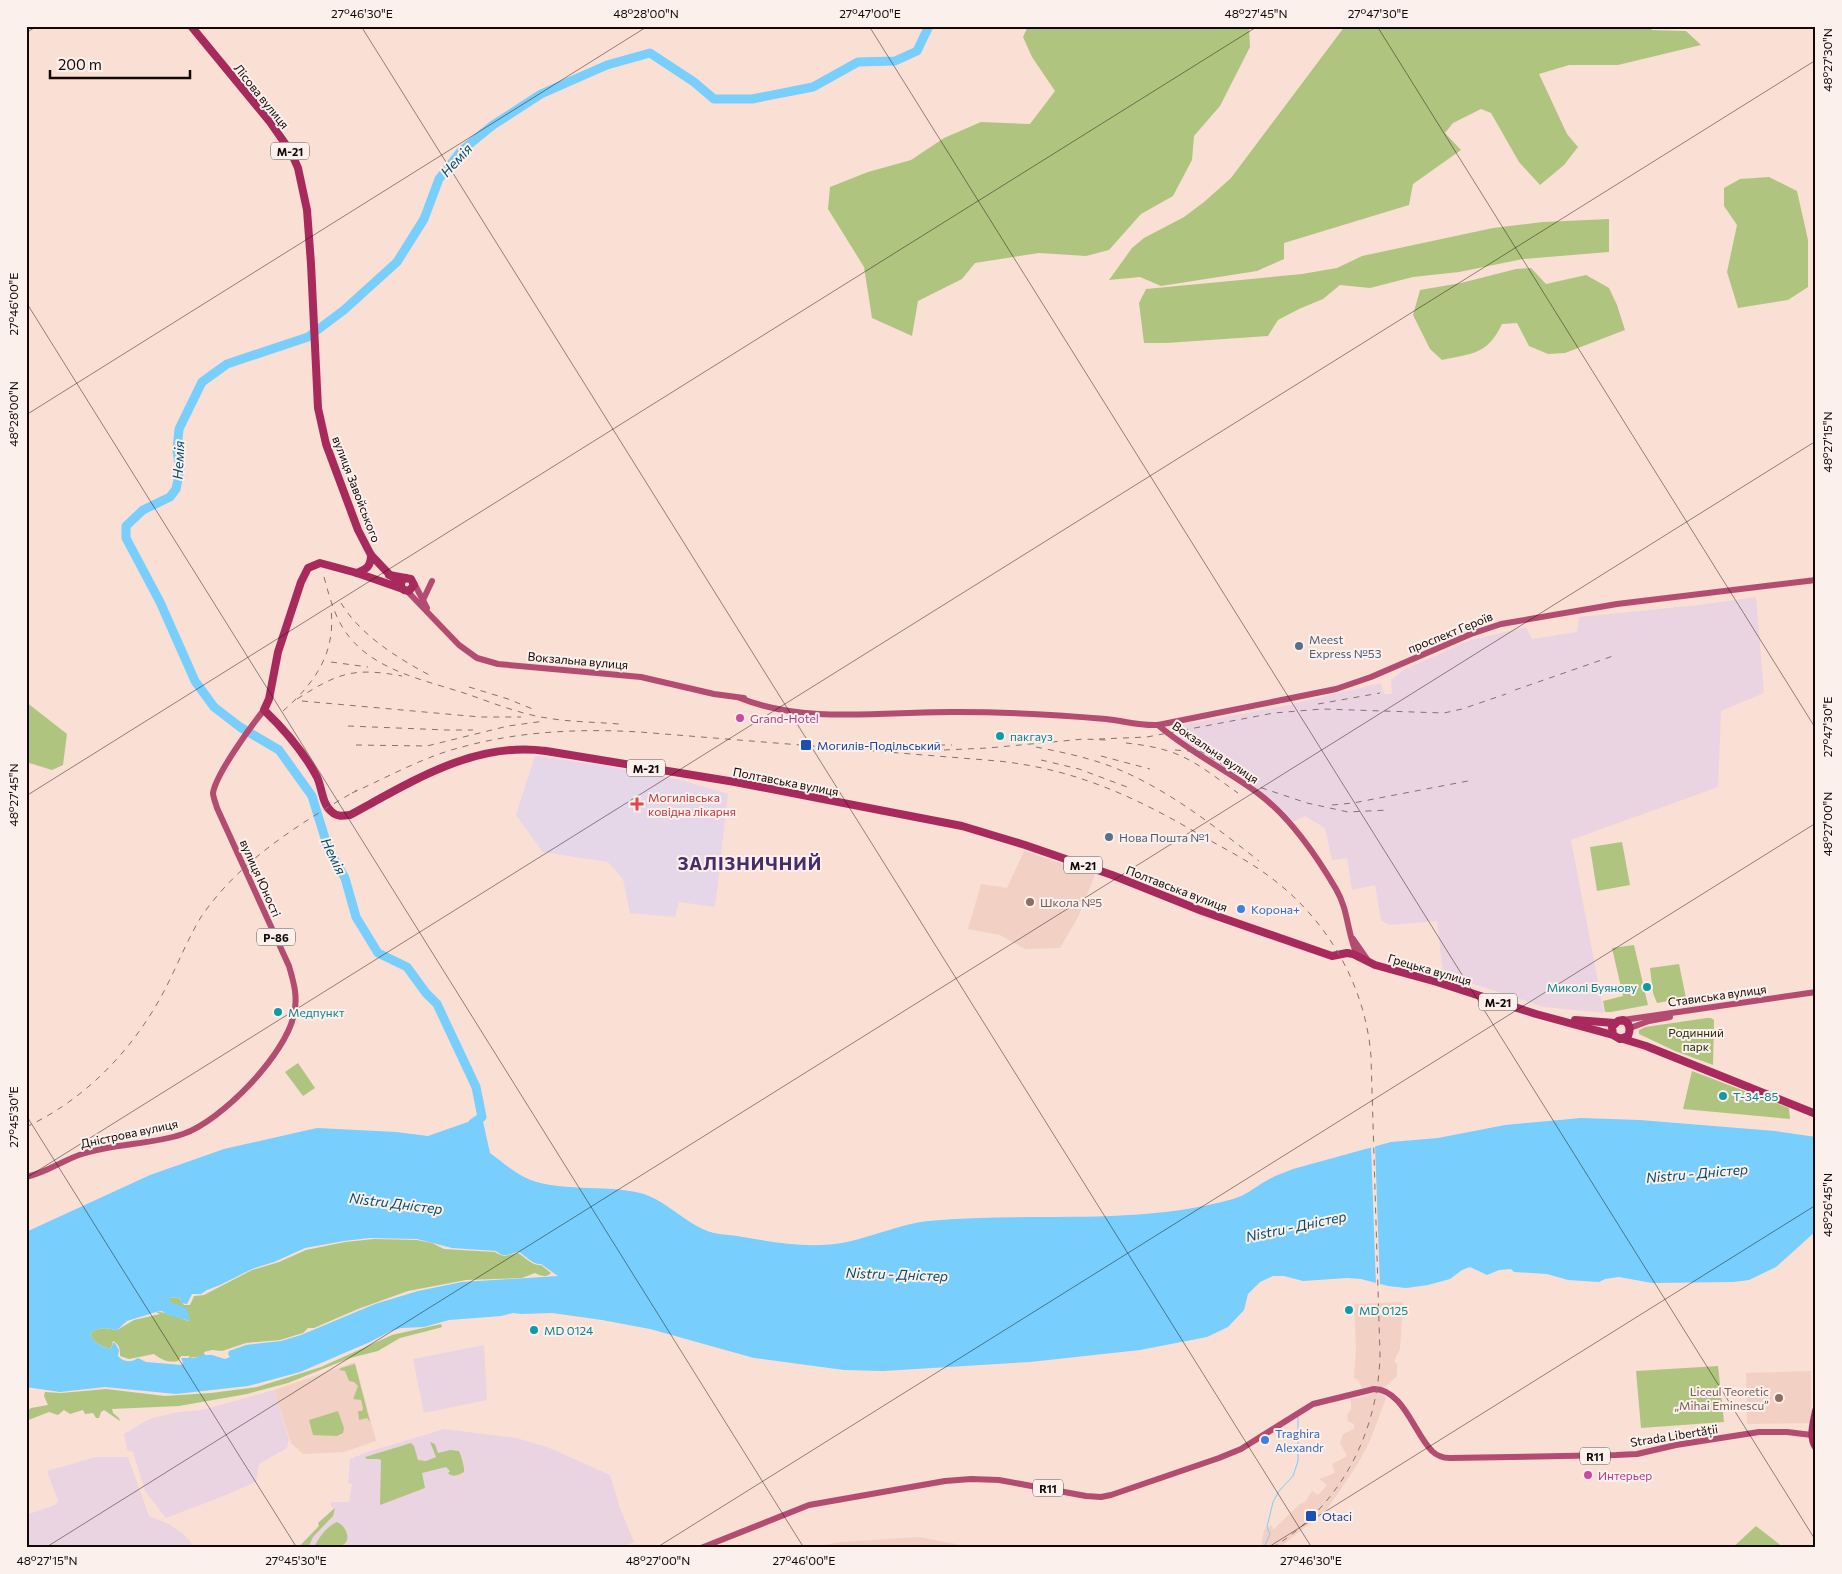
<svg xmlns="http://www.w3.org/2000/svg" width="1842" height="1574" font-family="Commissioner,sans-serif">
	<style>
		.built { fill: #f3d0c4 }
		.industrial { fill: #ebd4e1 }
		.medical { fill: #e5d6e8 }
		.green { fill: #afc57f }
		.water { fill: #78cefc; fill-rule: evenodd }
		.pier { fill: #fadfd5 }
		.lines { fill: none; stroke-linecap: round; stroke-linejoin: round }
		.stream { stroke: #78cefc; stroke-width: 1 }
		.river { stroke: #78cefc; stroke-width: 9 }
		.major { stroke: #b44b70; stroke-width: 6 }
		.highway { stroke: #a82a5d; stroke-width: 8 }
		.rail { stroke: #84726d; stroke-width: 1; stroke-dasharray: 6 6; stroke-linecap: butt }
		.ticks { fill: none; stroke: #120907; stroke-width: 1; stroke-opacity: 0.45 }
		.service-dot { fill: #5c6f8a; stroke: #fbf0ec; stroke-width: 2 }
		.hotel-dot { fill: #d1479c; stroke: #fbf0ec; stroke-width: 2 }
		.culture-dot { fill: #0f9aa8; stroke: #fbf0ec; stroke-width: 2 }
		.transit-dot { fill: #1a4fb4; stroke: #fbf0ec; stroke-width: 2 }
		.health-dot { fill: #e0444e; stroke: #fbf0ec; stroke-width: 2 }
		.education-dot { fill: #8d6e63; stroke: #fbf0ec; stroke-width: 2 }
		.shop-dot { fill: #3f7fe0; stroke: #fbf0ec; stroke-width: 2 }
		.labels { text-anchor: middle; dominant-baseline: central; stroke-width: 4; stroke-linejoin: round; paint-order: stroke }
		.shield { fill: #fbf0ec; stroke: #584e4c; stroke-width: 1 }
		.shield-label { font-size: 11px; font-weight: bold; fill: #120907 }
		.street-label { font-size: 12px; fill: #120907; stroke: #fbf0ec }
		.service-label { font-size: 12px; fill: #4e5e75; stroke: #fbf0ec; text-anchor: start }
		.hotel-label { font-size: 12px; fill: #b23c85; stroke: #fbf0ec; text-anchor: start }
		.culture-label { font-size: 12px; fill: #0d838f; stroke: #fbf0ec; text-anchor: start }
		.transit-label { font-size: 12px; fill: #164399; stroke: #fbf0ec; text-anchor: start }
		.health-label { font-size: 12px; fill: #be3a42; stroke: #fbf0ec; text-anchor: start }
		.education-label { font-size: 12px; fill: #785e54; stroke: #fbf0ec; text-anchor: start }
		.shop-label { font-size: 12px; fill: #366cbe; stroke: #fbf0ec; text-anchor: start }
		.park-label { font-size: 12px; fill: #252e0d; stroke: #fbf0ec }
		.water-label { font-size: 14px; font-style: italic; fill: #044e6c; stroke: #fbf0ec }
		.district-label { font-size: 18px; font-weight: bold; letter-spacing: 1px; fill: #482d68; stroke: #fbf0ec }
		.neatline { fill: none; stroke: #120907; stroke-width: 2 }
		.ticks-label { font-size: 12px; text-anchor: middle; fill: #120907 }
	</style>
	<rect width="100%" height="100%" fill="#fadfd5"/>
	<g class="built">
		<polygon points="1024,851 1095,875 1078,917 1060,948 1025,949 1000,935 968,929 981,884 1007,888"/>
		<polygon points="1403,1302 1400,1349 1394,1361 1397,1364 1397,1376 1385,1387 1368,1387 1362,1388 1358,1380 1354,1378 1356,1348 1354,1304"/>
		<polygon points="355,1362 376,1441 344,1452 303,1454 291,1443 274,1390"/>
		<polygon points="1811,1371 1812,1423 1747,1424 1746,1373"/>
		<polygon points="1375,1392 1382,1394 1386,1398 1369,1443 1357,1465 1326,1511 1279,1548 1261,1548 1264,1530 1272,1525 1273,1530 1300,1504 1305,1502 1312,1491 1318,1495 1327,1485 1319,1479 1335,1473 1332,1464 1347,1456 1340,1443 1343,1434 1354,1429 1354,1424 1348,1421 1347,1415 1351,1409 1351,1399 1366,1397"/>
		<polygon points="919,1537 966,1546 981,1546 981,1548 809,1548 840,1542"/>
	</g>
	<g class="industrial">
		<polygon points="1756,597 1764,693 1721,711 1718,787 1571,840 1604,1013 1544,1007 1443,974 1437,921 1389,925 1381,920 1375,885 1352,890 1347,858 1332,860 1325,828 1305,816 1293,822 1268,797 1179,741 1176,726 1289,705 1381,683 1384,694 1392,694 1391,680 1403,670 1471,640 1526,627 1532,639 1577,632 1579,617 1699,605"/>
		<polygon points="484,1345 487,1400 424,1413 413,1359"/>
		<polygon points="274,1390 289,1439 287,1448 259,1464 256,1482 226,1495 166,1518 145,1491 133,1452 127,1450 124,1434 149,1419 178,1412 202,1410"/>
		<polygon points="444,1429 516,1438 547,1447 610,1475 620,1508 634,1542 620,1548 297,1548 319,1525 318,1523 334,1508 331,1507 331,1502 349,1502 352,1484 348,1483 350,1458 355,1458 355,1456 360,1456 361,1454"/>
		<polygon points="96,1457 128,1457 149,1516 169,1524 182,1533 190,1541 193,1548 26,1548 26,1515 55,1505 58,1501 47,1471"/>
	</g>
	<polygon class="medical" points="535,756 602,765 681,780 728,794 715,907 679,902 675,917 630,913 623,879 608,862 543,852 516,815"/>
	<g class="green">
		<polygon points="1028,26 1249,26 1250,47 1220,106 1194,136 1192,160 1173,196 1141,214 1109,250 1086,256 1039,253 975,263 962,279 918,301 912,336 872,318 864,267 828,209 830,187 868,172 911,160 944,138 981,122 1030,124 1055,91 1032,57 1023,37"/>
		<polygon points="1345,26 1655,26 1651,30 1686,31 1701,45 1618,65 1569,65 1539,74 1567,134 1578,147 1564,165 1540,185 1519,162 1491,113 1481,109 1453,123 1445,133 1461,150 1413,184 1409,205 1284,243 1284,259 1257,271 1161,286 1140,277 1109,280 1132,248 1144,238 1184,217 1204,202 1231,178"/>
		<polygon points="1769,177 1797,191 1808,240 1808,287 1788,300 1738,308 1727,272 1737,225 1724,206 1724,188 1740,179"/>
		<polygon points="1609,219 1609,252 1523,259 1459,272 1413,277 1370,288 1340,285 1323,299 1299,309 1278,320 1268,336 1166,343 1144,343 1139,303 1146,289 1302,274 1337,268 1362,256 1493,228 1543,222"/>
		<path d="M1531 268 1546 284 1586 275 1609 288 1617 305 1625 330 1565 353 1548 354 1529 346 1517 323 1502 324C1487 355 1473 353 1442 360L1430 349 1413 315 1420 290 1461 283 1516 269Z"/>
		<polygon points="26,702 67,734 63,765 52,770 26,762"/>
		<polygon points="1622,842 1630,885 1597,891 1590,847"/>
		<polygon points="1634,945 1648,1005 1611,1012 1605,1012 1603,1001 1623,996 1612,948"/>
		<polygon points="1679,964 1686,998 1657,1003 1653,993 1650,968"/>
		<polygon points="1707,1018 1711,1018 1714,1020 1713,1065 1675,1051 1639,1034 1639,1030 1645,1027"/>
		<polygon points="298,1063 315,1088 303,1096 285,1072"/>
		<polygon points="1692,1071 1789,1108 1790,1119 1683,1109"/>
		<path d="M374 1239 417 1240 432 1243 444 1249 495 1252C505 1259 508 1254 518 1253 525 1257 532 1266 541 1265L551 1273C546 1278 541 1276 535 1273L522 1278 466 1280 408 1291 358 1309 314 1328H308L303 1333 280 1340 246 1343 222 1351 212 1350 204 1352 205 1356 188 1358 190 1356H181L178 1361C168 1363 162 1360 154 1354L129 1359 120 1356C120 1349 120 1345 113 1341L111 1349C103 1347 93 1343 90 1334 97 1326 108 1328 117 1330L134 1320 160 1314 156 1312C166 1311 179 1318 189 1321L172 1304 168 1297 179 1298 184 1305H190L194 1296 204 1295 252 1270 279 1262 306 1250 345 1242Z"/>
		<polygon points="441,1324 442,1327 439,1328 400,1338 378,1351 350,1358 288,1383 247,1394 179,1406 112,1409 113,1413 119,1418 120,1421 104,1410 101,1412 99,1418 96,1418 93,1413 85,1414 83,1410 70,1414 64,1410 58,1415 49,1412 26,1421 26,1412 31,1408 48,1405 44,1396 45,1392 61,1393 106,1389 165,1396 211,1393 257,1387 321,1367 392,1335"/>
		<polygon points="355,1364 370,1422 367,1418 359,1420 358,1411 362,1411 363,1408 361,1400 353,1399 358,1386 354,1382 349,1381 345,1371 339,1370 341,1368"/>
		<polygon points="1718,1366 1724,1422 1641,1428 1636,1371"/>
		<polygon points="338,1411 344,1428 343,1433 337,1436 313,1435 309,1420"/>
		<path d="M430 1442 435 1444 438 1453 450 1450 459 1451C461 1455 465 1468 464 1472 459 1475 452 1478 448 1473L450 1471 446 1467 422 1473 425 1488 380 1505 381 1460 378 1459H367L365 1457 411 1443 414 1446 418 1460 426 1461 436 1457Z"/>
		<polygon points="335,1508 333,1516 313,1537 308,1548 298,1548 319,1526 318,1523"/>
		<path d="M337 1522C343 1525 345 1528 347 1534 351 1551 324 1548 314 1548 318 1538 327 1526 337 1522Z"/>
		<polygon points="1756,1526 1784,1548 1732,1548"/>
	</g>
	<path class="water" d="M482 1117 490 1153C501 1161 512 1171 524 1177 556 1193 605 1184 640 1193 668 1200 686 1226 714 1233 723 1235 733 1235 743 1237 777 1243 812 1249 847 1242 875 1236 900 1224 928 1221 1029 1211 1133 1227 1233 1199 1245 1196 1255 1187 1266 1181 1274 1176 1283 1173 1293 1169L1391 1142 1438 1138 1505 1125 1581 1118 1640 1120 1775 1131 1816 1137V1231L1776 1267 1749 1280 1733 1282 1652 1283 1619 1277 1605 1279 1599 1282 1568 1280 1547 1274 1514 1272 1511 1269 1499 1270 1487 1275 1470 1267 1462 1270 1450 1279 1428 1285 1406 1288 1388 1286 1361 1279 1347 1278 1303 1281 1284 1276H1273L1260 1282 1248 1294 1244 1310 1228 1327 1207 1337 1140 1350 1030 1362 883 1371 844 1370 754 1358 650 1329 602 1320 552 1313 521 1314 513 1313 501 1316 449 1320 424 1327 401 1328 391 1331 370 1342 300 1372 248 1386 176 1394 105 1387 60 1392 26 1387V1232L150 1175 224 1149 317 1128 396 1132 428 1136ZM369 1238 417 1239 452 1248 496 1251C505 1259 509 1253 519 1252 526 1256 533 1265 541 1264L558 1276 462 1282 418 1291 375 1304 301 1335 281 1341 246 1345 229 1351 228 1354 230 1357 225 1359 212 1355H203L194 1358H181L183 1362 182 1365 146 1362 138 1358C131 1363 123 1362 118 1356L119 1350 115 1343H113L111 1349C103 1347 93 1343 90 1334 97 1326 108 1328 117 1330L127 1321 156 1312 162 1311 168 1315 190 1321 187 1309 177 1304H172L169 1297 180 1298 181 1303 187 1304 192 1294H201L207 1290 220 1285 252 1269 274 1262 305 1248 344 1241Z"/>
	<polygon class="pier" points="1375,1144 1380,1287 1376,1286 1371,1145"/>
	<g class="lines">
		<polyline class="stream" points="1266,1548 1265,1545 1270,1534 1267,1527 1273,1502 1279,1491 1293,1476 1298,1461 1298,1417"/>
		<polyline class="river" points="473,1123 482,1117 476,1087 437,1004 426,993 407,967 378,953 356,917 345,878 328,848 312,796 279,750 240,727 214,707 195,681 160,602 126,538 126,526 143,510 170,497 176,489 180,470 177,450 179,429 202,382 227,364 308,337 344,310 397,262 424,219 439,179 461,151 493,125 541,94 607,65 650,53 694,82 714,99 752,99 813,87 858,62 895,61 917,51 929,26"/>
		<g class="major">
			<polyline points="414,583 427,608"/>
			<polyline points="407,591 459,645 477,658 498,664 641,677 714,694 744,698"/>
			<polyline points="423,600 432,581"/>
			<path d="M740 698C806 725 889 711 958 712 1006 712 1058 715 1106 719 1124 721 1140 726 1158 725L1336 689 1371 677 1471 634 1501 624 1617 604 1816 580"/>
			<path d="M1158 725C1189 752 1227 770 1259 794 1291 818 1316 855 1336 889 1349 911 1347 935 1358 957"/>
			<polyline points="1353,939 1369,962"/>
			<polyline points="1623,1020 1816,992"/>
			<polyline points="1630,1028 1649,1021 1670,1017"/>
			<path d="M26 1177C46 1173 63 1160 82 1154 115 1143 151 1145 183 1134 221 1121 286 1055 294 1014 298 997 294 983 289 966L217 808C216 804 213 797 213 793 216 774 251 726 264 710"/>
			<path d="M701 1548 809 1505 945 1481 971 1479 999 1480 1086 1496 1101 1497 1111 1495 1219 1458 1241 1449 1313 1404 1374 1389C1403 1389 1415 1435 1432 1451 1437 1456 1444 1458 1450 1458L1616 1455 1637 1454 1676 1445 1759 1432H1787L1812 1435"/>
		</g>
		<g class="highway">
			<polyline points="191,26 270,122 291,152 298,168 307,210 311,264 318,408 326,444 358,530 371,555 389,574 401,584"/>
			<path d="M357 573C367 569 371 566 371 555"/>
			<polyline points="389,575 411,579 414,585 409,591 404,590 401,587 401,581 406,578"/>
			<path d="M403 589 357 573 320 563 308 568 301 582 278 652 269 699 264 710C285 730 303 751 317 777 322 787 322 805 332 812 337 817 343 816 350 815 411 782 474 741 546 751L735 782 962 826 1025 845 1112 875 1202 911 1332 956 1347 953 1353 954 1375 965 1437 982 1536 1014 1613 1035 1620 1039 1628 1036C1631 1029 1630 1023 1623 1020L1618 1021 1612 1027 1613 1035"/>
			<polyline points="1575,1020 1615,1023"/>
			<polyline points="1623,1039 1646,1046 1816,1114"/>
			<path d="M1816 1411C1814 1422 1809 1437 1816 1447"/>
		</g>
		<g class="rail">
			<path d="M324 577C330 599 336 622 351 639 379 672 428 681 467 694 493 703 520 714 547 718 570 722 595 722 619 724"/>
			<path d="M341 603C361 636 399 659 433 677"/>
			<polyline points="331,662 368,667"/>
			<polyline points="469,687 508,699 535,710"/>
			<polyline points="1515,690 1613,656"/>
			<path d="M297 699C338 673 353 667 402 676"/>
			<polyline points="302,701 480,717 521,717"/>
			<polyline points="1318,704 1380,693"/>
			<path d="M283 711C315 683 336 653 331 609"/>
			<polyline points="348,726 447,730 473,730"/>
			<polyline points="1099,739 1147,737 1274,713 1322,709 1444,713 1462,709 1506,694"/>
			<path d="M1126 743C1144 745 1163 748 1179 755 1200 764 1219 780 1238 793"/>
			<polyline points="356,745 427,746 508,726 545,721"/>
			<polyline points="879,745 952,745"/>
			<path d="M1036 747C1061 752 1086 757 1110 766 1165 787 1213 825 1259 861"/>
			<polyline points="944,750 988,748 1084,739 1106,740"/>
			<polyline points="1175,750 1202,752 1259,787 1307,803 1348,812 1389,810"/>
			<polyline points="1101,756 1150,769"/>
			<polyline points="1041,760 1079,769 1127,787"/>
			<path d="M352 793C381 780 409 765 439 754 504 732 572 728 640 732L998 761C1075 769 1136 797 1202 836 1225 849 1249 861 1270 877 1327 919 1366 986 1371 1057L1380 1355C1378 1434 1340 1506 1272 1548"/>
			<polyline points="1332,805 1353,803 1473,780"/>
			<path d="M26 1127C84 1100 131 1052 162 995 176 969 186 942 201 917 240 860 299 824 357 790"/>
		</g>
	</g>
	<path class="ticks" d="M361 26 1312 1548M869 26 1816 1541M1377 26 1816 729M26 33 37 26M26 302 804 1548M26 415 648 26M26 796 1258 26M26 1115 297 1548M26 1178 1816 60M45 1548 1816 441M656 1548 1816 823M1267 1548 1816 1205"/>
	<g class="service-dot">
		<circle cx="1299" cy="646" r="5"/>
		<circle cx="1109" cy="837" r="5"/>
	</g>
	<g class="hotel-dot">
		<circle cx="740" cy="718" r="5"/>
		<circle cx="1588" cy="1475" r="5"/>
	</g>
	<g class="culture-dot">
		<circle cx="1000" cy="736" r="5"/>
		<circle cx="1647" cy="987" r="5"/>
		<circle cx="278" cy="1012" r="5"/>
		<circle cx="1723" cy="1096" r="5"/>
		<circle cx="1349" cy="1310" r="5"/>
		<circle cx="534" cy="1330" r="5"/>
	</g>
	<g class="transit-dot">
		<rect x="800" y="739" width="12" height="12" rx="2.5"/>
		<rect x="1305" y="1510" width="12" height="12" rx="2.5"/>
	</g>
	<path class="health-dot" d="M634.5 796.5h5v5h5v5h-5v5h-5v-5h-5v-5h5z"/>
	<g class="education-dot">
		<circle cx="1030" cy="902" r="5"/>
		<circle cx="1779" cy="1398" r="5"/>
	</g>
	<g class="shop-dot">
		<circle cx="1241" cy="909" r="5"/>
		<circle cx="1265" cy="1440" r="5"/>
	</g>
	<g class="labels">
		<g class="shield">
			<rect x="271" y="142.5" width="38" height="17" rx="4"/>
			<rect x="627" y="759.5" width="38" height="17" rx="4"/>
			<rect x="1064" y="856.5" width="38" height="17" rx="4"/>
			<rect x="257" y="928.5" width="38" height="17" rx="4"/>
			<rect x="1479" y="993.5" width="38" height="17" rx="4"/>
			<rect x="1580" y="1447.5" width="30" height="17" rx="4"/>
			<rect x="1033" y="1479.5" width="30" height="17" rx="4"/>
		</g>
		<g class="shield-label">
			<text x="290" y="151">М-21</text>
			<text x="646" y="768">М-21</text>
			<text x="1083" y="865">М-21</text>
			<text x="276" y="937">Р-86</text>
			<text x="1498" y="1002">М-21</text>
			<text x="1595" y="1456">R11</text>
			<text x="1048" y="1488">R11</text>
		</g>
		<g class="street-label">
			<text transform="translate(262 96) rotate(51)">Лісова вулиця</text>
			<text transform="translate(357 489) rotate(69)">вулиця Завойського</text>
			<text transform="translate(1450 632) rotate(-22)">проспект Героїв</text>
			<text transform="translate(578 660) rotate(5)">Вокзальна вулиця</text>
			<text transform="translate(1216 752) rotate(34)">Вокзальна вулиця</text>
			<text transform="translate(786 781) rotate(11)">Полтавська вулиця</text>
			<text transform="translate(261 878) rotate(66)">вулиця Юності</text>
			<text transform="translate(1177 888) rotate(21)">Полтавська вулиця</text>
			<text transform="translate(1430 969) rotate(16)">Грецька вулиця</text>
			<text transform="translate(1717 995) rotate(-8)">Стависька вулиця</text>
			<text transform="translate(129 1133) rotate(-12)">Дністрова вулиця</text>
			<text transform="translate(1674 1435) rotate(-9)">Strada Libertății</text>
		</g>
		<g class="service-label">
			<text x="1309" y="639">Meest<tspan x="1309" dy="14">Express №53</tspan></text>
			<text x="1119" y="837">Нова Пошта №1</text>
		</g>
		<g class="hotel-label">
			<text x="750" y="718">Grand-Hotel</text>
			<text x="1598" y="1475">Интерьер</text>
		</g>
		<g class="culture-label">
			<text x="1010" y="736">пакгауз</text>
			<text x="1637" y="987" text-anchor="end">Миколі Буянову</text>
			<text x="288" y="1012">Медпункт</text>
			<text x="1733" y="1096">Т-34-85</text>
			<text x="1359" y="1310">MD 0125</text>
			<text x="544" y="1330">MD 0124</text>
		</g>
		<g class="transit-label">
			<text x="817" y="745">Могилів-Подільський</text>
			<text x="1322" y="1516">Otaci</text>
		</g>
		<g class="health-label">
			<text x="648" y="797">Могилівська<tspan x="648" dy="14">ковідна лікарня</tspan></text>
		</g>
		<g class="education-label">
			<text x="1040" y="902">Школа №5</text>
			<text x="1769" y="1391" text-anchor="end">Liceul Teoretic<tspan x="1769" dy="14">„Mihai Eminescu”</tspan></text>
		</g>
		<g class="shop-label">
			<text x="1251" y="909">Корона+</text>
			<text x="1275" y="1433">Traghira<tspan x="1275" dy="14">Alexandr</tspan></text>
		</g>
		<g class="park-label">
			<text x="1696" y="1032">Родинний<tspan x="1696" dy="14">парк</tspan></text>
		</g>
		<g class="water-label">
			<text transform="translate(456 160) rotate(-48)">Немія</text>
			<text transform="translate(178 460) rotate(-87)">Немія</text>
			<text transform="translate(334 856) rotate(64)">Немія</text>
			<text transform="translate(1697 1173) rotate(-5)">Nistru - Дністер</text>
			<text transform="translate(396 1203) rotate(7)">Nistru Дністер</text>
			<text transform="translate(1296 1226) rotate(-12)">Nistru - Дністер</text>
			<text transform="translate(897 1274) rotate(2)">Nistru - Дністер</text>
		</g>
		<g class="district-label">
			<text x="750" y="863">ЗАЛІЗНИЧНИЙ</text>
		</g>
	</g>
	<rect width="1842" height="1574" fill="none" stroke="#fbf0ec" stroke-width="55"/>
	<path d="M50 70v8h140v-8" fill="none" stroke="#120907" stroke-width="2.5"/>
	<text x="58" y="70" font-size="15" fill="#120907" stroke="#fbf0ec" stroke-width="4" paint-order="stroke">200 m</text>
	<rect x="28" y="28" width="1786" height="1518" class="neatline"/>
	<g class="ticks-label">
		<text x="362" y="18">27°46'30"E</text>
		<text x="646" y="18">48°28'00"N</text>
		<text x="870" y="18">27°47'00"E</text>
		<text x="1256" y="18">48°27'45"N</text>
		<text x="1378" y="18">27°47'30"E</text>
		<text transform="translate(1828 60) rotate(-90)" y="4">48°27'30"N</text>
		<text transform="translate(14 304) rotate(-90)" y="4">27°46'00"E</text>
		<text transform="translate(14 414) rotate(-90)" y="4">48°28'00"N</text>
		<text transform="translate(1828 442) rotate(-90)" y="4">48°27'15"N</text>
		<text transform="translate(1828 727) rotate(-90)" y="4">27°47'30"E</text>
		<text transform="translate(14 795) rotate(-90)" y="4">48°27'45"N</text>
		<text transform="translate(1828 824) rotate(-90)" y="4">48°27'00"N</text>
		<text transform="translate(14 1117) rotate(-90)" y="4">27°45'30"E</text>
		<text transform="translate(1828 1205) rotate(-90)" y="4">48°26'45"N</text>
		<text x="47" y="1565">48°27'15"N</text>
		<text x="296" y="1565">27°45'30"E</text>
		<text x="658" y="1565">48°27'00"N</text>
		<text x="804" y="1565">27°46'00"E</text>
		<text x="1311" y="1565">27°46'30"E</text>
	</g>
</svg>
